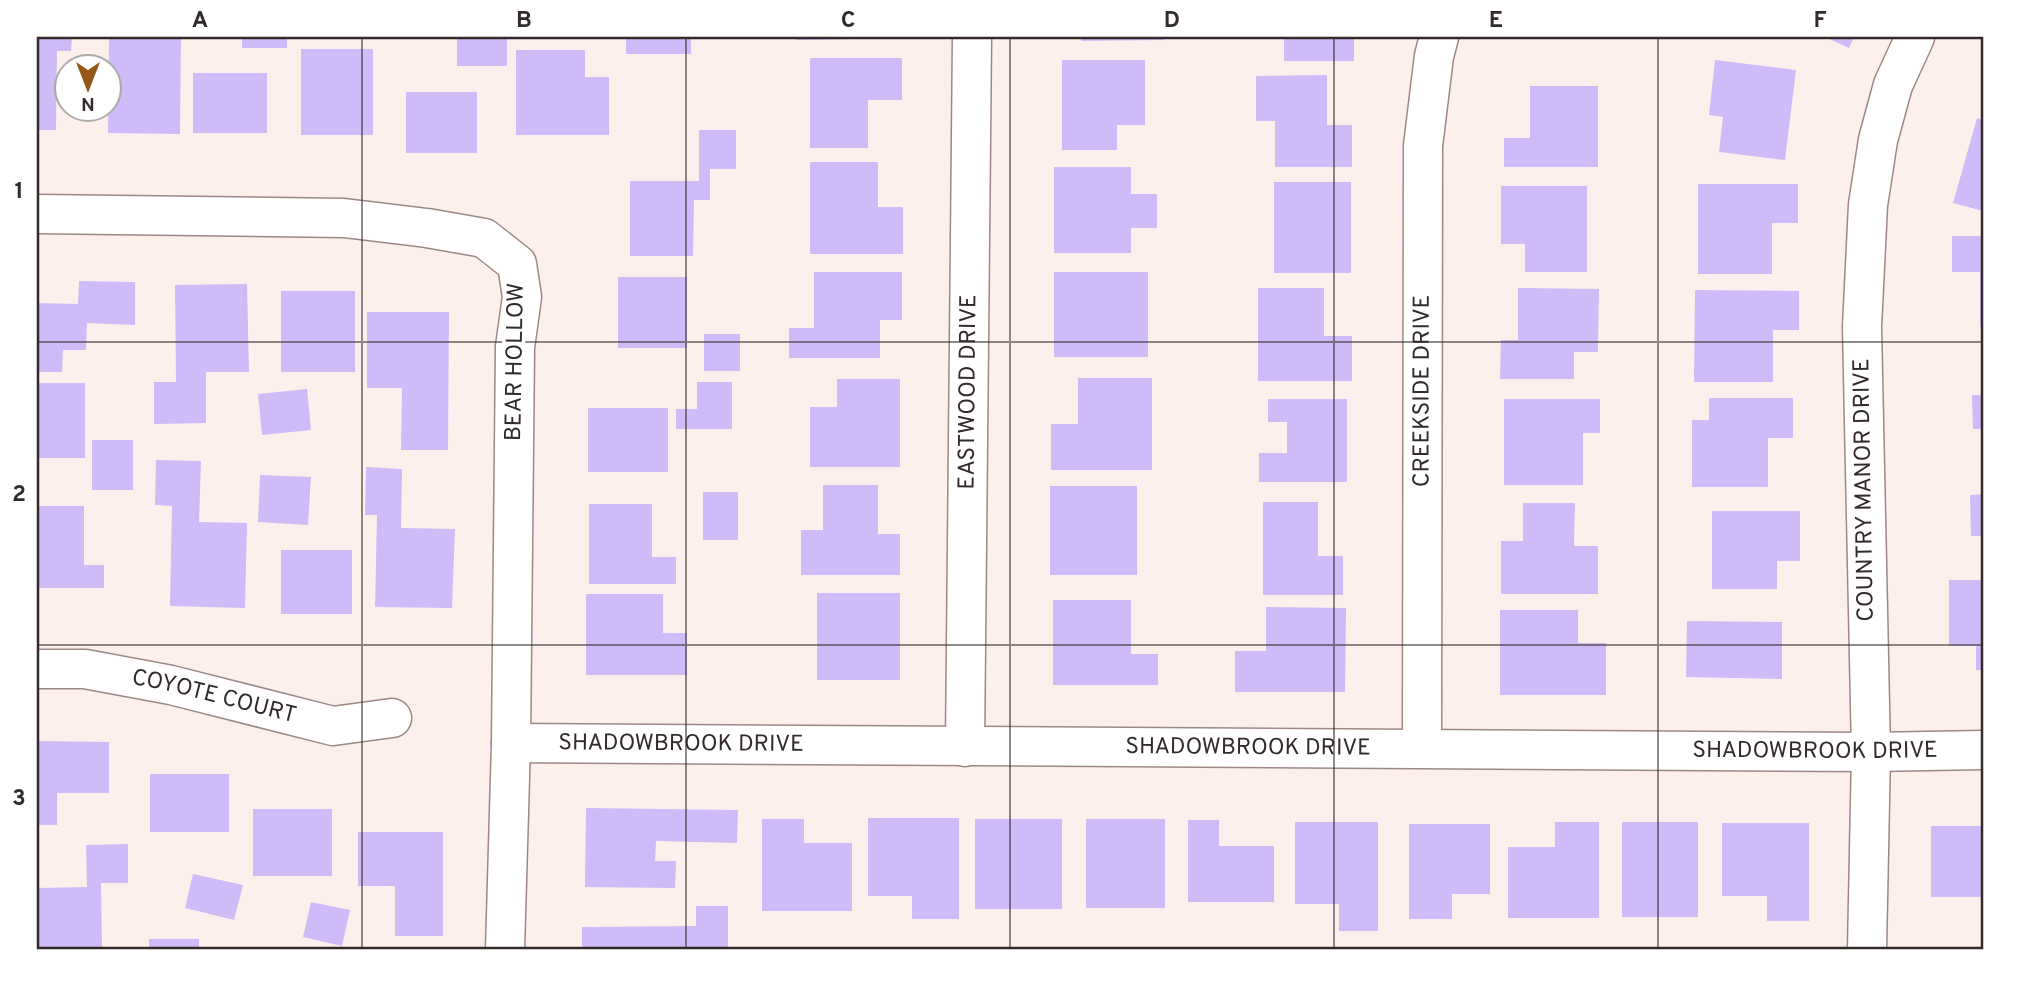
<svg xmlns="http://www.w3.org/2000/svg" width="2020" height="987" font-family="Overpass,sans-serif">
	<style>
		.building { fill: #cebbf7 }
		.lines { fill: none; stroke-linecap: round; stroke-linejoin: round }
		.minor-casing { stroke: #9c8983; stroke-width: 41 }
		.minor { stroke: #fff; stroke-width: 38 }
		.grid { fill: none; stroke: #332b29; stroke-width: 2; stroke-opacity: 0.55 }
		.labels { text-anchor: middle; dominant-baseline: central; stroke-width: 7; stroke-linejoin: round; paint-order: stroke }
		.street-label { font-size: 23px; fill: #332b29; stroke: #fff }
		.neatline { fill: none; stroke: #332b29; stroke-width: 2.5 }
		.grid-label { font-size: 23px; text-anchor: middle; font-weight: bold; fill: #332b29 }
	</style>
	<rect width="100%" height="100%" fill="#fdf0ec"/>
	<g class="building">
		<polygon points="37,37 72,37 71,51 57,51 56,130 37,130"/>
		<polygon points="109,37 181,37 180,134 108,133"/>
		<rect x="242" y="37" width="45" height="11"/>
		<rect x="457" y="37" width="50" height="29"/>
		<rect x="626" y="37" width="65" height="17"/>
		<polygon points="795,37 859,37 859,39 796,40"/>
		<polygon points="1081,37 1164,37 1164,40 1081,41"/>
		<rect x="1284" y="37" width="70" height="24"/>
		<polygon points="1825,37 1854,37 1849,48"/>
		<rect x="301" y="49" width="72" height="86"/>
		<polygon points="516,50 585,50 585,77 609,77 609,135 516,135"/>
		<polygon points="810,58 902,58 902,100 868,100 868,148 810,148"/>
		<polygon points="1062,60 1145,60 1145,125 1117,125 1117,150 1062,150"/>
		<polygon points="1715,60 1796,70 1785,160 1719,152 1723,117 1709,115"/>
		<rect x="193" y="73" width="74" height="60"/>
		<polygon points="1327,75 1327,125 1352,125 1352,167 1275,167 1275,121 1256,121 1256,76"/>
		<polygon points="1530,86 1598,86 1598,167 1504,167 1504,138 1530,138"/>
		<rect x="406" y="92" width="71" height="61"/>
		<polygon points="1977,118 1983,120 1983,211 1953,203"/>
		<polygon points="699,130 736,130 736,169 710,169 710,200 694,200 693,256 630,256 630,181 699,181"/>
		<polygon points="810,162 878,162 878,207 903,207 903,254 810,254"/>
		<polygon points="1054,167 1131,167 1131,194 1157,194 1157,228 1131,228 1131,253 1054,253"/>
		<rect x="1274" y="182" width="77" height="91"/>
		<polygon points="1698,184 1798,184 1798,223 1772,223 1772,274 1698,274"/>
		<polygon points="1501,186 1587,186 1587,272 1525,272 1525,244 1501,244"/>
		<polygon points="1952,236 1983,236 1983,327 1980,327 1980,272 1952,272"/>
		<polygon points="814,272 902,272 902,320 880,320 880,358 789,358 789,328 814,328"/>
		<rect x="1054" y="272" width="94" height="85"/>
		<rect x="618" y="277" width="69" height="71"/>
		<polygon points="79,281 135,282 135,325 87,323 86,350 63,350 62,372 37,372 37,303 78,304"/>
		<polygon points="247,284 249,372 206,372 206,423 154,424 154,382 176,382 175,285"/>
		<polygon points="1258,288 1324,288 1324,336 1352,336 1352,381 1258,381"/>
		<polygon points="1518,288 1599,289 1598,352 1574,352 1574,379 1500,379 1501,340 1518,340"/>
		<polygon points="1695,290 1799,291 1799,330 1773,330 1773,382 1694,382"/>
		<rect x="281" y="291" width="74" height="81"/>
		<polygon points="367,312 449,312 448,450 401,450 402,388 367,388"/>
		<rect x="704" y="334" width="36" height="37"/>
		<polygon points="1078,378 1152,378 1152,470 1051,470 1051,424 1078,424"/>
		<polygon points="837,379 900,379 900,467 810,467 810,407 837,407"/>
		<polygon points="697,382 732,382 732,429 676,429 676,409 697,409"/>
		<rect x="37" y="383" width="48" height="75"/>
		<polygon points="307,389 311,430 262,435 258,394"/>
		<polygon points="1972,395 1983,395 1983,429 1973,429"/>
		<polygon points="1709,398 1793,398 1793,438 1768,438 1768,487 1692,487 1692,420 1709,420"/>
		<polygon points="1268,399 1347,399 1347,482 1259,482 1259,453 1287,453 1287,422 1268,422"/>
		<polygon points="1504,399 1600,399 1600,433 1583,433 1583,485 1504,485"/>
		<rect x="588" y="408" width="80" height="64"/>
		<rect x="92" y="440" width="41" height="50"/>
		<polygon points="156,460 201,461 199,522 247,523 245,608 170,606 172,506 155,505"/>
		<polygon points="366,467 402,469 401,528 455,529 452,608 375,607 377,515 365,515"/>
		<polygon points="260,475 311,477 308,525 258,522"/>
		<polygon points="823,485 878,485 878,534 900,534 900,575 801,575 801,530 823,530"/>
		<rect x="1050" y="486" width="87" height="89"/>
		<rect x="703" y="492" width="35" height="48"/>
		<polygon points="1983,494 1983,536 1971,536 1970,495"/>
		<polygon points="1263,502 1318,502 1318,556 1343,556 1343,595 1263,595"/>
		<polygon points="1523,503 1575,503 1574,546 1598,546 1598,594 1501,594 1501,541 1523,541"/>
		<polygon points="589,504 652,504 652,557 676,557 676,584 589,584"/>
		<polygon points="37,506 84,506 84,565 104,565 104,588 37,588"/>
		<polygon points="1712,511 1800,511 1800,561 1777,561 1777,589 1712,589"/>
		<rect x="281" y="550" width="71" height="64"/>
		<polygon points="1949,580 1983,580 1983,670 1976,670 1976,646 1949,646"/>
		<rect x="817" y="593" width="83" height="87"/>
		<polygon points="586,594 663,594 663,633 687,633 687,675 586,675"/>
		<polygon points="1053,600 1131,600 1131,654 1158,654 1158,685 1053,685"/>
		<polygon points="1266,607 1346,608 1345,692 1235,692 1235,651 1266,651"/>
		<polygon points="1500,610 1578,610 1578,643 1606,643 1606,695 1500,695"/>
		<polygon points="1687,621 1782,622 1782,679 1686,677"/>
		<polygon points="37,741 109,742 109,793 57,793 57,825 37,825"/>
		<rect x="150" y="774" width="79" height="58"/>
		<polygon points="586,808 738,810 737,843 656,841 655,861 676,861 675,888 585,887"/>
		<rect x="253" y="809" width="79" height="67"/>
		<polygon points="868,818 959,818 959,919 912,919 912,896 868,896"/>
		<polygon points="762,819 804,819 804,843 852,843 852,911 762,911"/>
		<rect x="975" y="819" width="87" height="90"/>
		<rect x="1086" y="819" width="79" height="89"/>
		<polygon points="1188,820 1219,820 1219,846 1274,846 1274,902 1188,902"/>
		<polygon points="1295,822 1378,822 1378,931 1339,931 1339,904 1295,904"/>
		<polygon points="1555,822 1599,822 1599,918 1508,918 1508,847 1555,847"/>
		<rect x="1622" y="822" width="76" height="95"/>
		<polygon points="1722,823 1809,823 1809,921 1767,921 1767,896 1722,896"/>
		<polygon points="1409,824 1490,824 1490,894 1452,894 1452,919 1409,919"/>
		<rect x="1931" y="826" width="52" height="71"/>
		<polygon points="358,832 443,832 443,936 395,936 395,886 358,886"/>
		<polygon points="128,844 128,883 101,883 102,950 37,950 37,888 87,887 86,845"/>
		<polygon points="193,874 243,885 234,920 185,908"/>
		<polygon points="311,902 350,910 342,946 303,937"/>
		<polygon points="696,906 728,906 728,950 582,950 582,927 696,926"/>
		<rect x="149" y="939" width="50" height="11"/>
	</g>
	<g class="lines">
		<g class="minor-casing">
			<g id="minor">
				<polyline points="37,214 344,218 427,228 484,238 517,264 522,297 515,347 511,743 505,950"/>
				<path id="s1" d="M37 669H85L171 685 333 726 392 718"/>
				<path id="s2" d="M511 743 1871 752 1983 750"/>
				<path id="s3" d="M965 747 972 37"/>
				<path id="s4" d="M1422 748 1423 146 1434 56 1439 37"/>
				<polyline points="1867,950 1871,752 1862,327 1868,205 1878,140 1893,85 1915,37"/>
			</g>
		</g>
		<use href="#minor" class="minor"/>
	</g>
	<path class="grid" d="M362 37V950M686 37V950M1010 37V950M1334 37V950M1658 37V950M37 342H1983M37 645H1983"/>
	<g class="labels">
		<g class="street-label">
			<text transform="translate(516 362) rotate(-89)">BEAR HOLLOW</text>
			<text stroke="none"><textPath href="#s3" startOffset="355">EASTWOOD DRIVE</textPath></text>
			<text stroke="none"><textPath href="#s4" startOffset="357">CREEKSIDE DRIVE</textPath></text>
			<text transform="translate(1865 490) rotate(-91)">COUNTRY MANOR DRIVE</text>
			<text stroke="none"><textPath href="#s1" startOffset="180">COYOTE COURT</textPath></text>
			<text stroke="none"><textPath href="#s2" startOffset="170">SHADOWBROOK DRIVE</textPath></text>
			<text stroke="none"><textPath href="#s2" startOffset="737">SHADOWBROOK DRIVE</textPath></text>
			<text stroke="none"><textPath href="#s2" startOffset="1304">SHADOWBROOK DRIVE</textPath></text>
		</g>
	</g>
	<rect width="2020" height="987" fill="none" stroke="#ffffff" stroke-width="77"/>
	<g transform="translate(88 88) rotate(180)"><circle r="33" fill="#ffffff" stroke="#adaaa9" stroke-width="2"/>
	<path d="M0-5L12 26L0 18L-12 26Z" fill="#935818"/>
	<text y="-10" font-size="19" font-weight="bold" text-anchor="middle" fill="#332b29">N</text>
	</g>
	<rect x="38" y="38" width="1944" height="910" class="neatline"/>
	<g class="grid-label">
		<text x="200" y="27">A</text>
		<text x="524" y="27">B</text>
		<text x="848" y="27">C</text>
		<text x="1172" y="27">D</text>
		<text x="1496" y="27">E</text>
		<text x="1820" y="27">F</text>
		<text x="19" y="198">1</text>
		<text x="19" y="501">2</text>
		<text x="19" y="805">3</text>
	</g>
</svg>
